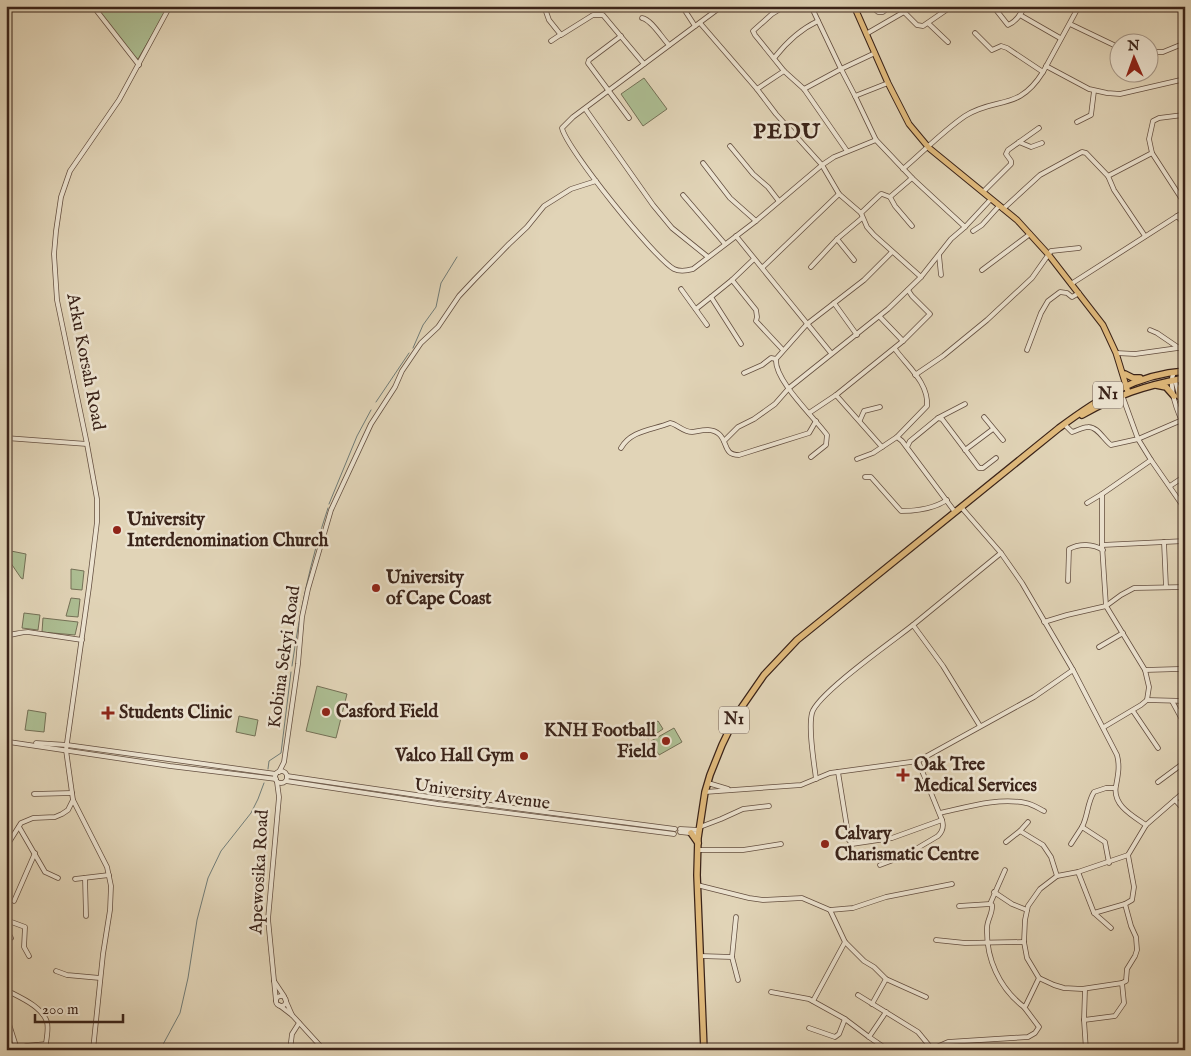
<svg xmlns="http://www.w3.org/2000/svg" width="1191" height="1056" font-family="'IM FELL English',serif">
	<style>
		.green { fill: #adbe93; stroke: #747056 }
		.lines { fill: none; stroke-linecap: round; stroke-linejoin: round }
		.stream { stroke: #717c77; stroke-width: 1 }
		.minor-casing { stroke: #644f40; stroke-width: 5.5 }
		.major-casing { stroke: #3a2319; stroke-width: 7 }
		.highway-casing { stroke: #3a2319; stroke-width: 8 }
		.minor { stroke: #ece3d0; stroke-width: 4 }
		.major { stroke: #e0ba7c; stroke-width: 5 }
		.highway { stroke: #e0ba7c; stroke-width: 5.5 }
		.poi-dot { fill: #8f2418; stroke: #ece3d0; stroke-width: 2 }
		.labels { text-anchor: middle; dominant-baseline: central; stroke-width: 5; stroke-linejoin: round; paint-order: stroke }
		.shield { fill: #ece3d0; stroke: #6f5d50; stroke-width: 1 }
		.shield-label { font-size: 16px; font-weight: bold; fill: #3a2319 }
		.street-label { font-size: 18px; fill: #3a2319; stroke: #ece3d0 }
		.poi-label { font-size: 18px; font-weight: bold; fill: #3a2319; stroke: #ece3d0; text-anchor: start }
		.district-label { font-size: 22px; font-weight: bold; letter-spacing: 1px; fill: #3a2319; stroke: #ece3d0 }
	</style>
	<rect width="100%" height="100%" fill="#e1d4b7"/>
	<filter id="stains"><feTurbulence type="fractalNoise" baseFrequency=".004" numOctaves="4"/><feColorMatrix values="0 0 0 0 .2 0 0 0 0 .09 0 0 0 0 .02 0 0 0 .5 -.17"/></filter>
	<radialGradient id="worn" r=".72"><stop offset=".6" stop-color="#630" stop-opacity="0"/><stop offset="1" stop-color="#630" stop-opacity=".3"/></radialGradient>
	<g class="green">
		<polygon points="95,6 169,6 138,59 134,57"/>
		<polygon points="644,78 667,109 643,126 621,94"/>
		<polygon points="6,550 26,554 23,579 21,578 6,556"/>
		<polygon points="71,569 84,571 82,590 71,589"/>
		<polygon points="71,598 80,599 78,617 66,616"/>
		<polygon points="24,613 40,615 38,630 22,628"/>
		<polygon points="43,618 78,622 75,635 42,632"/>
		<polygon points="317,686 347,694 336,738 306,731"/>
		<polygon points="28,710 46,713 44,732 25,730"/>
		<polygon points="239,716 258,720 255,736 236,732"/>
		<polygon points="658,721 663,729 648,739 642,730"/>
		<polygon points="674,728 682,742 659,755 651,741"/>
	</g>
	<g class="lines">
		<g class="stream">
			<polyline points="413,348 423,325 436,307 441,283 457,257"/>
			<polyline points="376,402 409,353"/>
			<polyline points="329,504 357,436 371,410"/>
			<path d="M292 666C300 610 310 562 328 508"/>
			<polyline points="268,769 269,761 281,753 291,672"/>
			<polyline points="160,1050 180,1013 188,978 197,920 208,878 221,851 251,813 258,799 264,783"/>
		</g>
		<g class="minor-casing">
			<g id="minor">
				<polyline points="93,6 139,65"/>
				<polyline points="544,6 549,20 561,35 593,15 603,15 644,64"/>
				<polyline points="682,6 695,26"/>
				<path d="M722 6 573 117 562 128C566 148 655 259 674 269 680 272 686 271 693 269L756 221 822 165 776 114 757 89"/>
				<polyline points="871,6 878,12 883,12 890,6"/>
				<path d="M993 6 1008 25C1016 22 1021 14 1025 6"/>
				<polyline points="1123,6 1135,9 1148,6"/>
				<polyline points="1020,15 1060,38"/>
				<path d="M642 18C652 20 661 37 669 45"/>
				<polyline points="700,23 757,89 784,71 804,89 847,151"/>
				<polyline points="929,24 948,42"/>
				<polyline points="1070,24 1118,47"/>
				<polyline points="975,33 992,50 1001,46 1007,48 1043,72"/>
				<polyline points="866,34 904,12 917,25 923,26 952,6"/>
				<polyline points="621,36 589,60 588,63 629,118"/>
				<polyline points="551,41 560,35"/>
				<polyline points="1148,52 1163,52 1185,43"/>
				<path d="M775 57C786 43 801 29 818 21"/>
				<polyline points="1046,66 1089,89 1107,93 1120,94 1185,79"/>
				<polyline points="784,71 755,35 753,31 772,14 785,6"/>
				<polyline points="888,83 855,96 876,140 912,178 890,197 895,206 912,226"/>
				<polyline points="804,89 841,69 811,6"/>
				<polyline points="855,96 841,69 875,53"/>
				<polyline points="586,110 653,205 672,228 708,257"/>
				<polyline points="1185,114 1183,115 1159,118 1153,121 1149,139 1152,153 1185,204"/>
				<polyline points="1077,122 1091,115 1094,91"/>
				<polyline points="876,140 834,157 822,165 839,194 861,213 867,227 874,235 921,277"/>
				<polyline points="1019,142 1031,147 1042,143"/>
				<polyline points="730,146 753,174 768,187 778,200"/>
				<polyline points="703,163 730,198 756,221"/>
				<path d="M903 169C923 152 943 131 965 116 997 96 1018 112 1043 72L1079 6"/>
				<polyline points="912,178 965,227 991,199"/>
				<polyline points="983,192 1011,164 1011,161 1006,154 1008,150 1039,128"/>
				<polyline points="683,195 725,244"/>
				<polyline points="1003,209 1040,175 1082,152 1086,153 1108,176"/>
				<polyline points="861,213 881,194 882,194 890,197"/>
				<polyline points="1177,216 1185,224"/>
				<polyline points="973,231 982,225 999,206"/>
				<polyline points="736,236 831,353"/>
				<polyline points="1145,236 1114,190 1108,176 1152,153"/>
				<polyline points="939,255 941,275"/>
				<polyline points="754,259 732,280 756,310 757,317 756,321 783,350"/>
				<polyline points="854,260 837,239 862,218"/>
				<polyline points="763,267 839,194"/>
				<polyline points="811,267 837,239"/>
				<polyline points="982,270 1030,234"/>
				<polyline points="732,280 711,297 741,344"/>
				<polyline points="1071,284 1185,211"/>
				<polyline points="681,289 707,325"/>
				<polyline points="834,303 857,335"/>
				<polyline points="696,309 711,297"/>
				<polyline points="1150,330 1157,333 1179,348"/>
				<polyline points="903,341 930,314 912,296 908,290"/>
				<path d="M895 349C907 366 929 383 927 406L897 437"/>
				<polyline points="1027,350 1041,313 1048,301 1060,292 1067,293 1072,297 1079,293"/>
				<polyline points="1116,353 1135,354 1185,347"/>
				<path d="M1174 372C1167 386 1178 414 1185 427"/>
				<polyline points="744,373 762,365 771,358 776,359"/>
				<polyline points="915,375 943,356 987,320 1032,278 1051,251 1079,248"/>
				<polyline points="1175,380 1185,416"/>
				<polyline points="836,395 882,447 897,437 902,441 955,512"/>
				<polyline points="809,413 836,395 903,341 880,317"/>
				<polyline points="984,417 1003,440"/>
				<polyline points="938,418 965,404"/>
				<polyline points="860,420 864,411 880,407"/>
				<path d="M1066 426 1072 432C1077 431 1082 427 1088 427 1097 426 1104 440 1111 445L1138 439 1122 395"/>
				<polyline points="6,438 87,444"/>
				<polyline points="724,441 738,427 754,419 775,404 789,388 809,372 888,309 921,277 951,239 965,227"/>
				<polyline points="907,447 910,441 938,418 942,419 979,468 983,468 996,458"/>
				<path d="M621 448C631 430 653 430 670 423 677 424 683 432 692 432 700 431 711 427 719 434 728 442 723 455 739 455L809 433 816 421"/>
				<polyline points="965,450 993,429"/>
				<path d="M811 457 826 445 827 435C814 417 774 380 776 359L807 324 864 280 892 252"/>
				<polyline points="857,459 873,453 882,447"/>
				<polyline points="1151,460 1185,509"/>
				<path d="M865 477H871L901 511C917 511 933 509 947 500"/>
				<polyline points="1170,486 1185,476"/>
				<polyline points="1087,503 1102,494"/>
				<path d="M961 507 1001 553 1022 583 1073 670 1117 755C1120 766 1118 775 1116 786 1112 805 1133 816 1146 825"/>
				<polyline points="1164,542 1166,587"/>
				<polyline points="1102,545 1185,541"/>
				<path d="M1068 581 1069 549C1080 543 1093 544 1103 550"/>
				<polyline points="1044,622 1067,615 1106,606 1121,595 1134,588 1185,587"/>
				<path d="M6 635C14 635 20 632 28 632L82 640"/>
				<polyline points="1099,647 1123,633"/>
				<polyline points="1145,670 1179,669"/>
				<polyline points="1147,700 1185,701"/>
				<polyline points="1172,701 1185,725"/>
				<polyline points="1133,711 1158,748"/>
				<polyline points="980,726 943,666 913,625 1001,553"/>
				<polyline points="1104,727 1141,705 1147,700 1149,687 1145,670 1106,606 1102,545 1102,494 1151,460 1138,439 1182,420"/>
				<polyline points="9,742 170,766 276,779"/>
				<polyline points="36,743 67,745 276,774"/>
				<circle cx="281" cy="777" r="6"/>
				<polyline points="279,772 284,762 298,664 302,617 308,589 331,510 371,424 395,387 402,371 421,343 438,327 459,296 474,280 509,244 527,227 544,206 571,189 596,181"/>
				<polyline points="838,772 849,840 852,844 892,838 942,820"/>
				<polyline points="287,776 430,797 675,829"/>
				<path d="M816 779C814 762 808 729 812 713 817 694 894 640 913 625"/>
				<polyline points="286,781 438,804 674,834"/>
				<polyline points="1158,782 1185,762"/>
				<polyline points="708,783 728,789"/>
				<polyline points="705,792 801,785 830,773 918,761 1034,697 1073,670"/>
				<polyline points="34,794 72,793"/>
				<polyline points="73,800 107,867 111,886 110,910 103,954 93,1050"/>
				<polyline points="1175,800 1185,811"/>
				<path d="M940 813C967 807 999 797 1026 803 1032 804 1038 808 1044 811"/>
				<polyline points="1028,822 1020,831 1043,845 1051,857 1057,876"/>
				<polyline points="19,827 45,872 58,878"/>
				<polyline points="700,827 721,819 743,809 769,806"/>
				<path d="M1082 827C1088 816 1087 803 1094 792L1106 788H1115"/>
				<polyline points="680,829 699,830"/>
				<polyline points="680,832 699,834"/>
				<polyline points="1006,842 1020,831"/>
				<polyline points="1071,844 1082,827 1105,842 1109,863"/>
				<polyline points="6,847 21,823 33,818 55,817 62,814 68,810 73,800 66,750 89,587 97,522 97,499 87,444 57,300 54,254 56,231 61,197 70,171 119,100 170,6"/>
				<polyline points="697,850 743,850 781,844"/>
				<path d="M880 865 904 856 938 836C943 831 944 826 942 820L918 761"/>
				<polyline points="1078,872 1094,913 1111,928"/>
				<polyline points="85,878 86,916"/>
				<polyline points="75,879 109,875"/>
				<polyline points="697,885 749,898 763,900 802,898 830,910 845,942 864,961 874,967 886,979 926,997"/>
				<polyline points="994,892 1012,904 1027,910"/>
				<polyline points="14,901 35,853"/>
				<polyline points="990,904 1005,870"/>
				<path d="M959 906 990 904 992 905C993 913 987 920 987 928 986 958 999 988 1024 1007L1026 1005 1039 978"/>
				<polyline points="830,910 853,908 886,897 952,884"/>
				<polyline points="1094,913 1125,904 1132,900 1134,887 1128,855"/>
				<polyline points="6,920 25,927 24,947 29,956"/>
				<polyline points="6,929 11,938"/>
				<polyline points="936,940 965,943 1024,942"/>
				<polyline points="700,956 732,957 738,980"/>
				<polyline points="732,957 736,917"/>
				<polyline points="56,971 67,975 100,978"/>
				<polyline points="274,981 284,996"/>
				<polyline points="1122,983 1126,981 1127,969 1135,956 1137,950 1136,937 1131,926 1125,904"/>
				<polyline points="1085,989 1084,1020 1086,1050"/>
				<path d="M6 990C19 997 42 1006 47 1022 49 1030 46 1041 45 1050"/>
				<polyline points="771,992 809,999 845,1019 869,1037"/>
				<polyline points="858,995 918,1032 932,1049 948,1042 1028,1037 1035,1033 1039,1027 1024,1007"/>
				<circle cx="281" cy="1001" r="5"/>
				<polyline points="285,999 292,1015"/>
				<polyline points="276,1001 268,919 279,797 277,782"/>
				<polyline points="813,1001 845,942"/>
				<polyline points="872,1004 886,979"/>
				<polyline points="279,1005 292,1015 324,1050"/>
				<polyline points="886,1012 869,1037 888,1050"/>
				<polyline points="1084,1020 1115,1016 1124,1003 1122,983 1082,989 1064,988 1054,985 1039,978 1027,958 1024,942 1025,920 1028,906 1040,889 1057,876 1078,872 1128,855 1146,825 1185,791"/>
				<polyline points="8,1021 17,1049"/>
				<polyline points="809,1028 835,1037 839,1034 845,1019"/>
				<polyline points="15,1050 26,1046 46,1044"/>
				<polyline points="290,1050 292,1034 299,1023"/>
			</g>
		</g>
		<g class="major-casing">
			<polyline id="major" points="854,6 888,83 909,124 929,148 1017,220 1048,254 1103,325 1116,353 1128,392"/>
		</g>
		<g class="highway-casing">
			<g id="highway">
				<polyline points="1125,374 1133,378 1140,378"/>
				<polyline points="1156,385 1166,387 1174,396"/>
				<polyline points="1179,396 1180,388 1185,382"/>
				<path d="M1082 415C1118 395 1143 386 1185 378"/>
				<polyline points="691,833 698,843"/>
				<path d="M704 1050 697 875 698 838 705 792 710 775 722 745 737 714 764 675 797 640 1059 428C1098 399 1136 374 1185 371"/>
			</g>
		</g>
		<use href="#minor" class="minor"/>
		<use href="#major" class="major"/>
		<use href="#highway" class="highway"/>
	</g>
	<g class="poi-dot">
		<circle cx="117" cy="530" r="5"/>
		<circle cx="376" cy="588" r="5"/>
		<circle cx="326" cy="712" r="5"/>
		<path d="M105.5 705.5h5v5h5v5h-5v5h-5v-5h-5v-5h5z"/>
		<circle cx="666" cy="741" r="5"/>
		<circle cx="524" cy="756" r="5"/>
		<path d="M900.5 767.5h5v5h5v5h-5v5h-5v-5h-5v-5h5z"/>
		<circle cx="825" cy="844" r="5"/>
	</g>
	<g class="labels">
		<g class="shield">
			<rect x="1093" y="381.5" width="30" height="27" rx="4"/>
			<rect x="719" y="706.5" width="30" height="27" rx="4"/>
		</g>
		<g class="shield-label">
			<text x="1108" y="395">N1</text>
			<text x="734" y="720">N1</text>
		</g>
		<g class="street-label">
			<text transform="translate(85 362) rotate(79)">Arku Korsah Road</text>
			<text transform="translate(285 657) rotate(-82)">Kobina Sekyi Road</text>
			<text transform="translate(482 795) rotate(8)">University Avenue</text>
			<text transform="translate(260 872) rotate(-87)">Apewosika Road</text>
		</g>
		<g class="poi-label">
			<text x="127" y="520">University<tspan x="127" dy="21">Interdenomination Church</tspan></text>
			<text x="386" y="578">University<tspan x="386" dy="21">of Cape Coast</tspan></text>
			<text x="336" y="712">Casford Field</text>
			<text x="119" y="713">Students Clinic</text>
			<text x="656" y="731" text-anchor="end">KNH Football<tspan x="656" dy="21">Field</tspan></text>
			<text x="514" y="756" text-anchor="end">Valco Hall Gym</text>
			<text x="914" y="765">Oak Tree<tspan x="914" dy="21">Medical Services</tspan></text>
			<text x="835" y="834">Calvary<tspan x="835" dy="21">Charismatic Centre</tspan></text>
		</g>
		<g class="district-label">
			<text x="787" y="132">PEDU</text>
		</g>
	</g>
	<rect width="1191" height="1056" fill="none" stroke="#e1d4b7" stroke-width="25"/>
	<rect x="8" y="8" width="1176" height="1041" fill="none" stroke="#3a2319" stroke-width="2.5"/>
	<rect x="12" y="12" width="1166" height="1031" fill="none" stroke="#3a2319"/>
	<g transform="translate(1134 58) rotate(358)"><circle r="24" fill="#ece3d0" stroke="#a59687"/>
	<path d="M0-4L9 19L0 12L-9 19Z" fill="#8f2418"/>
	<text y="-8" font-size="14" font-weight="bold" text-anchor="middle" fill="#3a2319">N</text>
	</g>
	<path d="M35 1014v8h88v-8" fill="none" stroke="#3a2319" stroke-width="2.5"/>
	<text x="42" y="1014" font-size="15" fill="#3a2319" stroke="#ece3d0" stroke-width="4" paint-order="stroke">200 m</text>
	<rect width="100%" height="100%" filter="url(#stains)"/>
	<rect width="100%" height="100%" fill="url(#worn)"/>
</svg>
